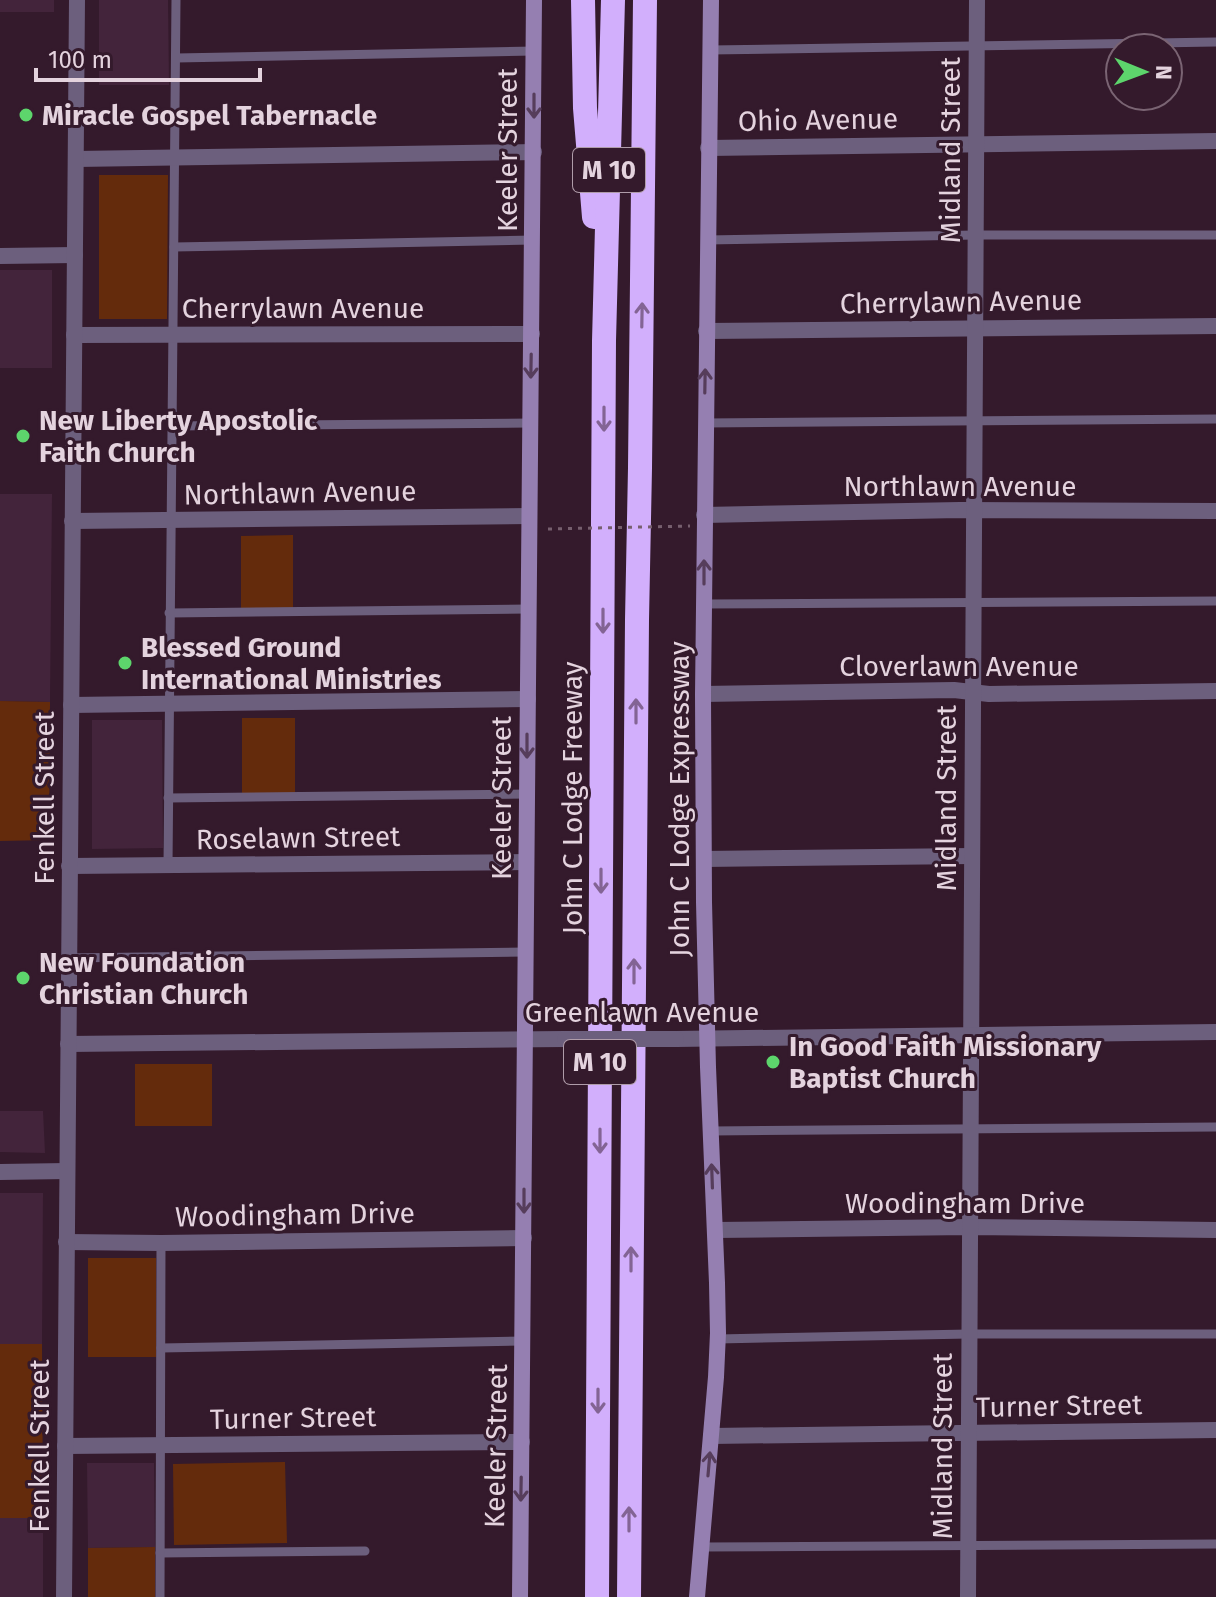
<svg xmlns="http://www.w3.org/2000/svg" width="1216" height="1597" font-family="'Fira Sans',sans-serif">
	<style>
		.built { fill: #43243b }
		.green { fill: #642b0c }
		.lines { fill: none; stroke-linecap: round; stroke-linejoin: round }
		.service { stroke: #6c5f7d; stroke-width: 9 }
		.minor { stroke: #6c5f7d; stroke-width: 16 }
		.tertiary { stroke: #6c5f7d; stroke-width: 16 }
		.secondary { stroke: #957fb1; stroke-width: 16 }
		.motorway { stroke: #d2affc; stroke-width: 24 }
		.path-bridge { stroke: #765f6e; stroke-width: 3; stroke-dasharray: 4 6; stroke-linecap: butt }
		.tertiary-bridge { stroke: #6c5f7d; stroke-width: 16 }
		.oneway { stroke: #563d5b }
		.oneway2 { stroke: #836494 }
		.poi-dot { fill: #5dd56c; stroke: #341a2c; stroke-width: 3 }
		.labels { text-anchor: middle; dominant-baseline: central; stroke-width: 6; stroke-linejoin: round; paint-order: stroke }
		.shield { fill: #341a2c; stroke: #af9ca9; stroke-width: 2 }
		.shield-label { font-size: 26px; font-weight: bold; fill: #e4d3de }
		.poi-label { font-size: 28px; font-weight: bold; fill: #e4d3de; stroke: #341a2c; text-anchor: start }
		.street-label { font-size: 28px; fill: #e4d3de; stroke: #341a2c }
	</style>
	<rect width="100%" height="100%" fill="#341a2c"/>
	<g class="built">
		<rect x="0" y="0" width="54" height="12"/>
		<polygon points="99,0 168,0 169,85 99,85"/>
		<rect x="0" y="270" width="52" height="98"/>
		<polygon points="0,494 52,494 50,702 0,701"/>
		<polygon points="92,720 162,720 163,848 92,849"/>
		<polygon points="0,1111 43,1111 45,1153 0,1152"/>
		<polygon points="0,1193 43,1193 42,1344 0,1344"/>
		<polygon points="87,1463 154,1463 155,1547 88,1548"/>
		<rect x="0" y="1518" width="43" height="79"/>
	</g>
	<g class="green">
		<polygon points="99,175 168,175 167,319 99,319"/>
		<polygon points="293,535 293,612 241,612 241,536"/>
		<polygon points="0,701 50,702 49,840 0,841"/>
		<polygon points="242,718 295,718 295,794 242,795"/>
		<rect x="135" y="1064" width="77" height="62"/>
		<rect x="88" y="1258" width="68" height="99"/>
		<polygon points="0,1344 42,1344 43,1518 0,1518"/>
		<polygon points="285,1462 287,1543 174,1545 173,1464"/>
		<polygon points="155,1547 155,1597 88,1597 88,1548"/>
	</g>
	<g class="lines">
		<g class="service">
			<polyline points="710,50 1216,42"/>
			<polyline points="176,58 534,51"/>
			<polyline points="707,240 975,235 1216,235"/>
			<polyline points="174,247 533,240"/>
			<polyline points="705,423 1216,419"/>
			<polyline points="172,426 530,423"/>
			<polyline points="703,604 1216,601"/>
			<polyline points="169,613 528,609"/>
			<polyline points="168,798 527,794"/>
			<polyline points="168,865 176,0"/>
			<polyline points="68,958 525,952"/>
			<polyline points="711,1131 1216,1127"/>
			<polyline points="718,1339 969,1334 1216,1334"/>
			<polyline points="161,1348 523,1341"/>
			<polyline points="702,1547 1216,1544"/>
			<polyline points="160,1553 365,1551"/>
			<polyline points="160,1597 161,1243"/>
		</g>
		<g class="minor">
			<polyline points="708,148 1216,141"/>
			<polyline points="76,159 534,152"/>
			<polyline points="0,256 75,255"/>
			<polyline points="706,331 1216,326"/>
			<polyline points="74,335 532,334"/>
			<polyline points="704,515 960,510 1216,511"/>
			<polyline points="72,521 529,516"/>
			<polyline points="703,694 954,690 989,694 1216,691"/>
			<polyline points="71,705 528,699"/>
			<polyline points="704,859 972,856"/>
			<polyline points="69,866 526,862"/>
			<polyline points="0,1172 67,1171"/>
			<polyline points="715,1230 969,1227 1216,1230"/>
			<polyline points="66,1242 161,1243 524,1238"/>
			<polyline points="711,1436 1216,1430"/>
			<polyline points="65,1446 522,1442"/>
			<polyline points="968,1597 977,0"/>
		</g>
		<g class="tertiary">
			<polyline points="676,1039 1216,1032"/>
			<polyline points="68,1044 565,1039"/>
			<polyline points="64,1597 77,0"/>
		</g>
		<g class="secondary">
			<polyline points="520,1597 534,0"/>
			<polyline points="697,1597 716,1377 718,1333 717,1283 708,1067 704,902 703,694 711,0"/>
		</g>
		<g class="motorway">
			<polyline points="583,0 585,108 594,217"/>
			<polyline points="597,1597 604,341 613,0"/>
			<polyline points="629,1597 637,620 640,468 645,0"/>
		</g>
		<polyline class="path-bridge" points="548,529 690,526"/>
		<polyline class="tertiary-bridge" points="565,1039 676,1039"/>
	</g>
	<defs><path id="oneway-shaft" d="M-6 0H5M1.5-3L5.5 0L1.5 3" fill="none" stroke-width="1.6" stroke-linecap="round" stroke-linejoin="round" transform="scale(2)"/></defs>
	<g class="oneway">
		<use href="#oneway-shaft" transform="translate(534 106) rotate(90)"/>
		<use href="#oneway-shaft" transform="translate(531 366) rotate(91)"/>
		<use href="#oneway-shaft" transform="translate(705 381) rotate(-89)"/>
		<use href="#oneway-shaft" transform="translate(704 572) rotate(-90)"/>
		<use href="#oneway-shaft" transform="translate(527 746) rotate(90)"/>
		<use href="#oneway-shaft" transform="translate(712 1176) rotate(-92)"/>
		<use href="#oneway-shaft" transform="translate(524 1201) rotate(90)"/>
		<use href="#oneway-shaft" transform="translate(709 1464) rotate(-85)"/>
		<use href="#oneway-shaft" transform="translate(521 1489) rotate(91)"/>
	</g>
	<g class="oneway2">
		<use href="#oneway-shaft" transform="translate(642 315) rotate(-89)"/>
		<use href="#oneway-shaft" transform="translate(604 419) rotate(90)"/>
		<use href="#oneway-shaft" transform="translate(603 621) rotate(90)"/>
		<use href="#oneway-shaft" transform="translate(636 711) rotate(-90)"/>
		<use href="#oneway-shaft" transform="translate(601 881) rotate(90)"/>
		<use href="#oneway-shaft" transform="translate(634 971) rotate(-90)"/>
		<use href="#oneway-shaft" transform="translate(600 1141) rotate(90)"/>
		<use href="#oneway-shaft" transform="translate(631 1259) rotate(-90)"/>
		<use href="#oneway-shaft" transform="translate(598 1401) rotate(90)"/>
		<use href="#oneway-shaft" transform="translate(629 1519) rotate(-90)"/>
	</g>
	<g class="poi-dot">
		<circle cx="26" cy="115" r="8"/>
		<circle cx="23" cy="436" r="8"/>
		<circle cx="125" cy="663" r="8"/>
		<circle cx="23" cy="978" r="8"/>
		<circle cx="773" cy="1062" r="8"/>
	</g>
	<g class="labels">
		<g class="shield">
			<rect x="573" y="148" width="72" height="44" rx="6"/>
			<rect x="564" y="1040" width="72" height="44" rx="6"/>
		</g>
		<g class="shield-label">
			<text x="609" y="170">M 10</text>
			<text x="600" y="1062">M 10</text>
		</g>
		<g class="poi-label">
			<text x="42" y="115">Miracle Gospel Tabernacle</text>
			<text x="39" y="420">New Liberty Apostolic<tspan x="39" dy="32">Faith Church</tspan></text>
			<text x="141" y="647">Blessed Ground<tspan x="141" dy="32">International Ministries</tspan></text>
			<text x="39" y="962">New Foundation<tspan x="39" dy="32">Christian Church</tspan></text>
			<text x="789" y="1046">In Good Faith Missionary<tspan x="789" dy="32">Baptist Church</tspan></text>
		</g>
		<g class="street-label">
			<text transform="translate(818 120) rotate(-1)">Ohio Avenue</text>
			<text transform="translate(507 150) rotate(-90)">Keeler Street</text>
			<text transform="translate(950 150) rotate(-90)">Midland Street</text>
			<text transform="translate(961 302) rotate(-1)">Cherrylawn Avenue</text>
			<text x="303" y="308">Cherrylawn Avenue</text>
			<text x="960" y="486">Northlawn Avenue</text>
			<text transform="translate(300 493) rotate(-1)">Northlawn Avenue</text>
			<text x="959" y="666">Cloverlawn Avenue</text>
			<text transform="translate(44 798) rotate(-90)">Fenkell Street</text>
			<text transform="translate(501 798) rotate(-90)">Keeler Street</text>
			<text transform="translate(572 798) rotate(-90)">John C Lodge Freeway</text>
			<text transform="translate(946 798) rotate(-90)">Midland Street</text>
			<text transform="translate(679 799) rotate(-90)">John C Lodge Expressway</text>
			<text transform="translate(298 838) rotate(-1)">Roselawn Street</text>
			<text x="642" y="1012">Greenlawn Avenue</text>
			<text x="965" y="1203">Woodingham Drive</text>
			<text transform="translate(295 1215) rotate(-1)">Woodingham Drive</text>
			<text transform="translate(1059 1406) rotate(-1)">Turner Street</text>
			<text transform="translate(293 1418) rotate(-1)">Turner Street</text>
			<text transform="translate(39 1446) rotate(-90)">Fenkell Street</text>
			<text transform="translate(496 1446) rotate(-89)">Keeler Street</text>
			<text transform="translate(942 1446) rotate(-90)">Midland Street</text>
		</g>
	</g>
	<g transform="translate(1144 72) rotate(91)"><circle r="38" fill="#341a2c" stroke="#7a6473" stroke-width="2"/>
	<path d="M0-6L14 30L0 20L-14 30Z" fill="#5dd56c"/>
	<text y="-12" font-size="22" font-weight="bold" text-anchor="middle" fill="#e4d3de">N</text>
	</g>
	<path d="M36 68v12h224v-12" fill="none" stroke="#e4d3de" stroke-width="4"/>
	<text x="48" y="68" font-size="24" fill="#e4d3de" stroke="#341a2c" stroke-width="6" paint-order="stroke">100 m</text>
</svg>
